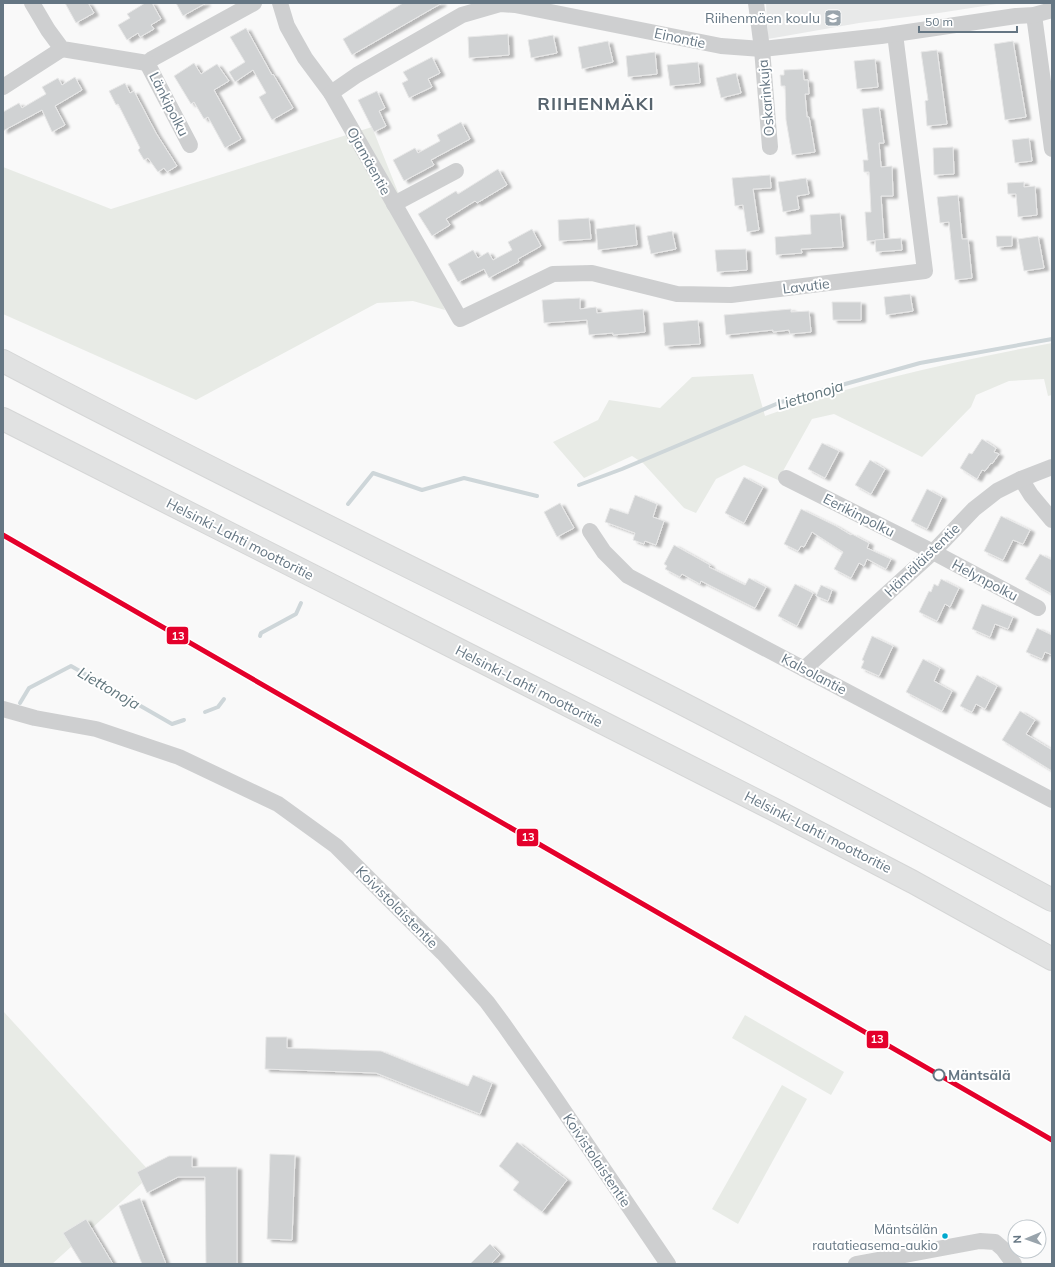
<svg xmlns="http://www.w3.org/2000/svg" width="1055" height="1267" font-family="Mulish,sans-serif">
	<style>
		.built { fill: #e8e9e9 }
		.green { fill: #e8ebe6 }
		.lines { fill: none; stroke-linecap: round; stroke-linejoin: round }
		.stream { stroke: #ced6d9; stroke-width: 4 }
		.building { fill: #d0d2d3; stroke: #e8e8e8; filter: url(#shadow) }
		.highway-casing { stroke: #d5d6d6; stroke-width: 24 }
		.street { stroke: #cecfd0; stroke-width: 16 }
		.highway { stroke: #e1e2e2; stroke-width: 22 }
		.rail-1-casing { stroke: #fff; stroke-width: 8 }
		.rail-1 { stroke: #e4002b; stroke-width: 5 }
		.stop-dot { fill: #fff; stroke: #657683; stroke-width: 2 }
		.bus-dot { fill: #00a9ce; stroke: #fff; stroke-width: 1.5 }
		.labels { text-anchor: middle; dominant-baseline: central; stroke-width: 4; stroke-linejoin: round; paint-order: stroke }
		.bus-label { font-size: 13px; fill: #657683; stroke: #fff; text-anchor: end }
		.poi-label { font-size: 14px; fill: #657683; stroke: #fff; text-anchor: end }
		.street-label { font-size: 14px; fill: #657683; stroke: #fff }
		.stop-label { font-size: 14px; font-weight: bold; fill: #657683; stroke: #fff; text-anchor: start }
		.water-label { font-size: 15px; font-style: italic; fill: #60757c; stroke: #fff }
		.district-label { font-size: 18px; font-weight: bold; letter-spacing: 1px; fill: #57646e; stroke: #fff }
		.line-badge { stroke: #fff; stroke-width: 1.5 }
		.badge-label { font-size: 11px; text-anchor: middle; font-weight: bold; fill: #fff }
	</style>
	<defs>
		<filter id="shadow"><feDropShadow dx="4.5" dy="2.5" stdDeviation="1" flood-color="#0004"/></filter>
	</defs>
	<rect width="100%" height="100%" fill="#f9f9f9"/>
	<polygon class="built" points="766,3 1003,3 939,13 859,23 768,39"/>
	<g class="green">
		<polygon points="372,127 445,310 413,301 377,303 196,400 3,314 3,167 111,209"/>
		<path d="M1052 343V395L1048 396 1044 379 1009 381 976 395 971 407 922 457 834 414 812 419 778 480 744 465 716 479 696 513 684 508 643 463 632 456 584 478 553 442 598 420 609 400 660 408 692 377 753 374 765 416C858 382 955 361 1052 343Z"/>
		<polygon points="3,1011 152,1174 52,1264 3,1264"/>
		<polygon points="745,1015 844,1072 831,1095 732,1038"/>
		<polygon points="782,1085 807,1099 738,1224 712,1209"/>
	</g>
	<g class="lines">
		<g class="stream">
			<polyline points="579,485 622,469 781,402 920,363 1052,339"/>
			<polyline points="348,504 373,473 422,490 464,478 537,496"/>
			<polyline points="260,636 261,633 296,614 301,603"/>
			<polyline points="20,703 29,688 71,666 172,724 184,720"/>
			<polyline points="205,712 218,707 224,699"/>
		</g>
	</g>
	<g class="building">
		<polygon points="65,3 88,3 94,13 76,23"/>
		<polygon points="145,3 152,3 161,19 151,25 154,29 140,37 138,33 127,40 118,25 130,18 127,14"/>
		<polygon points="176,3 206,3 183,16"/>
		<polygon points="403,3 442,3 352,55 343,39"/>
		<polygon points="246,28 272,75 273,74 293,108 272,120 259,97 266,93 253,70 235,82 229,72 245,62 230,37"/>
		<polygon points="508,34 509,55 469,58 468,37"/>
		<polygon points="553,35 557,53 531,58 528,40"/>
		<polygon points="608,41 613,62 582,69 578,47"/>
		<polygon points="1013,41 1026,117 1005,120 994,44"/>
		<polygon points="937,50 947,124 927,126 925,101 928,100 921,52"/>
		<polygon points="655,52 657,74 628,77 626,56"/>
		<polygon points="432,57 440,73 428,79 432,87 409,98 402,83 408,80 403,72"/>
		<polygon points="875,59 878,87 857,89 854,61"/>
		<polygon points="698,62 700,83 670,86 667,65"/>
		<polygon points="194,63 201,74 217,64 229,81 214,90 241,139 225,148 208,117 204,119 194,102 191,104 174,76"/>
		<polygon points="803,69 804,80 808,80 809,94 805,94 807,117 809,117 815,152 792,155 786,120 785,86 781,86 780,75 784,75 784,70"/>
		<polygon points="736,73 741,93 721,98 716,78"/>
		<polygon points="75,77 82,90 55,106 65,125 52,132 42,110 3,131 3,112 19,103 22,108 46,94 42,87 58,78 62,85"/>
		<polygon points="125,83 130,93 134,91 156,133 177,166 167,172 164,168 158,172 148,158 144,160 138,150 140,148 118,104 116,105 109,91"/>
		<polygon points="377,91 385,108 379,111 386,126 374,132 358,100"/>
		<polygon points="879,107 884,143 879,143 881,167 892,166 893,196 881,196 884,240 867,241 865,212 871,212 869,172 864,172 863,160 868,160 862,109"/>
		<polygon points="461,122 470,139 431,160 434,165 404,181 393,160 415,148 418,153 440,141 437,135"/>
		<polygon points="1029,138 1032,161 1015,163 1012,140"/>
		<polygon points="953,147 954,174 934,175 933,148"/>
		<polygon points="498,169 507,185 477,203 475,201 446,219 450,225 432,236 418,214 456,191 458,194"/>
		<polygon points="770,175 771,188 753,189 759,230 747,232 743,205 735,206 732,178"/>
		<polygon points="806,178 809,194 797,196 799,209 783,212 778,182"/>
		<polygon points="1024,182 1024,187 1035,186 1037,215 1018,217 1016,194 1008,194 1007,183"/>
		<polygon points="958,195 962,239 968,239 972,278 955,280 949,222 940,223 937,197"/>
		<polygon points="840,213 843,247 801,249 802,253 776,255 775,237 811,234 810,215"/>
		<polygon points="589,218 591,239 559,241 558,220"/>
		<polygon points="635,224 637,245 598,250 596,229"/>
		<polygon points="532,229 541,246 518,259 519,262 489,278 484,269 458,282 448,264 473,250 478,258 488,252 493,260 512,250 508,242"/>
		<polygon points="672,231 676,249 651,254 647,236"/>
		<polygon points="996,236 1012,236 1012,246 997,247"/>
		<polygon points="1038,236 1044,268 1024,271 1018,239"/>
		<polygon points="901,238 902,250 876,252 875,240"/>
		<polygon points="746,249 747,270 717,272 715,250"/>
		<polygon points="910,294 913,311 886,315 884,297"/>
		<polygon points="580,298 580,309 596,307 597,313 643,309 645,332 613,335 613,333 589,335 587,320 544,323 542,300"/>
		<polygon points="832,302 861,302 861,320 833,320"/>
		<polygon points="791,309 791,312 809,311 811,332 790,334 789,330 773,332 773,330 726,335 724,315"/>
		<polygon points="698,320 700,344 665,346 663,323"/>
		<polygon points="982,439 996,448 994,452 999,454 992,464 991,463 985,471 982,470 977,479 960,468 969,453 972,454"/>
		<polygon points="822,443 839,451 825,478 808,469"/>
		<polygon points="870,460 885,469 871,494 855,485"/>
		<polygon points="744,477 763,487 744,523 725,513"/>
		<polygon points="927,489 942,497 927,529 911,521"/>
		<polygon points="635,495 657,504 653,517 664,521 656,545 645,541 644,544 633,540 635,533 605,522 610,508 628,514"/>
		<polygon points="560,503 574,528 557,537 544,512"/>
		<polygon points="801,509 836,526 851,535 852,534 869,543 867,548 891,559 886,569 867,559 864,566 859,563 851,578 834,569 843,552 812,532 804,547 801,546 798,551 784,544"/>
		<polygon points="1001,516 1030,530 1023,544 1013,540 1003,560 984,551"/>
		<polygon points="674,545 710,565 709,567 745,585 749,578 766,587 755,608 701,581 700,584 682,574 680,577 665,569 667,566 664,564"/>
		<polygon points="1040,554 1052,560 1052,594 1025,579"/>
		<polygon points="941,579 959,588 950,607 945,604 937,621 919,612 929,591 931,592 934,584 938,586"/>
		<polygon points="795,584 813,593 797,626 778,616"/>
		<polygon points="821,585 832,590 828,601 816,596"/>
		<polygon points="982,604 1013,617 1008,629 995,624 990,637 972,629"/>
		<polygon points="1037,628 1052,635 1052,655 1045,652 1042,659 1026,652"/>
		<polygon points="872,636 893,646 879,676 861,668 864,661 862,660"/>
		<polygon points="923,659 940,668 934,681 952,691 942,711 906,692"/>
		<polygon points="977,675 997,686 985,709 976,704 972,712 960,706"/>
		<polygon points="1020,711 1035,720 1026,734 1052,750 1052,771 1002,740"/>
		<polygon points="266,1037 287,1037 287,1048 381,1051 468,1086 473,1075 492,1083 480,1114 376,1073 265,1069"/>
		<polygon points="517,1142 567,1180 542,1212 513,1190 519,1182 499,1166"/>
		<polygon points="270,1154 295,1155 292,1240 267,1239"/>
		<polygon points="169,1156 192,1156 192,1167 237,1167 237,1264 206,1264 205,1177 178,1177 147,1193 137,1172"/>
		<polygon points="140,1198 166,1264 142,1264 119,1206"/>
		<polygon points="86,1219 113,1264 82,1264 63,1233"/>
		<polygon points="490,1244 500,1254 491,1264 470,1264"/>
	</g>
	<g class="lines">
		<g class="highway-casing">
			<g id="highway">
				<path d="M3 361C213 472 426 574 638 681 777 751 915 826 1052 900"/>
				<polyline points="3,419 773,809 913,882 1052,959"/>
			</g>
		</g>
		<g class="street">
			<polyline points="32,3 48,30 62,49 147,63 152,59 254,3"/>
			<polyline points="280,3 287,26 305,58 331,93 460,319 553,274 592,273 677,294 731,295 925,271 895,34"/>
			<polyline points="756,3 762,49 770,147"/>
			<polyline points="1034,15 1052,149"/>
			<polyline points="147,63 190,145"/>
			<polyline points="3,87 62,49"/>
			<polyline points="331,93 357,75 462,15 500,4 515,5 721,46 762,49 881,36 1016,16 1034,15 1052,10"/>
			<polyline points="394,204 456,171"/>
			<polyline points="786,478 933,552 1038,608"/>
			<polyline points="1021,479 1031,495 1052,520"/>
			<polyline points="590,531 604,552 628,576 1052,800"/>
			<polyline points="804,669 933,552 974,509 997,491 1021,479 1052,467"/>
			<polyline points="3,709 35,718 96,729 179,757 278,804 336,846 443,953 487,1002 504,1025 549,1089 668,1264"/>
			<polyline points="856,1264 980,1241 995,1242 1003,1249 1014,1264"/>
		</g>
		<use href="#highway" class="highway"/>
		<g class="rail-1-casing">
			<polyline id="rail-1" points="3,535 1052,1140"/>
		</g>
		<use href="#rail-1" class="rail-1"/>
	</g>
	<defs>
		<g id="school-square" transform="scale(0.9)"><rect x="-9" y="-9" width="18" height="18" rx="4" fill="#99a4ac" stroke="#fff"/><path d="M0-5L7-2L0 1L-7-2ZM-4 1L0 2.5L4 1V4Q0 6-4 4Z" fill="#fff"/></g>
	</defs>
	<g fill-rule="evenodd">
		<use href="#school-square" x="833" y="18"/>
	</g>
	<circle class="stop-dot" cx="939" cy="1075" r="5.5"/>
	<circle class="bus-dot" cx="945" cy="1236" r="3.5"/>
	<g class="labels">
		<g class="bus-label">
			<text x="938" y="1229">Mäntsälän<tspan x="938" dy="16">rautatieasema-aukio</tspan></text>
		</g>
		<g class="poi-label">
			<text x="820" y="18">Riihenmäen koulu</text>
		</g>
		<g class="street-label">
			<text transform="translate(680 38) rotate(12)">Einontie</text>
			<text transform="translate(766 98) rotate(-95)">Oskarinkuja</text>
			<text transform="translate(169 104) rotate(63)">Länkipolku</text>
			<text transform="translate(369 161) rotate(61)">Ojamäentie</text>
			<text transform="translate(806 286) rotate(-7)">Lavutie</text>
			<text transform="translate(859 515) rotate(27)">Eerikinpolku</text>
			<text transform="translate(240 539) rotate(27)">Helsinki-Lahti moottoritie</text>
			<text transform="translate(922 560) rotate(-44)">Hämäläistentie</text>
			<text transform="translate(985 580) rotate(28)">Helynpolku</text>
			<text transform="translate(814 674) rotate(28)">Kalsolantie</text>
			<text transform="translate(529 686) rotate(27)">Helsinki-Lahti moottoritie</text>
			<text transform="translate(818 832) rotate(27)">Helsinki-Lahti moottoritie</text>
			<text transform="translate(397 907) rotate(45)">Koivistolaistentie</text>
			<text transform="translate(597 1160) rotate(56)">Koivistolaistentie</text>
		</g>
		<g class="stop-label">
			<text x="948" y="1075">Mäntsälä</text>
		</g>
		<g class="water-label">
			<text transform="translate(810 395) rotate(-17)">Liettonoja</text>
			<text transform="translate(109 688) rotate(30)">Liettonoja</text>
		</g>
		<g class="district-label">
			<text x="596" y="103">RIIHENMÄKI</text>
		</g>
	</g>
	<g class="line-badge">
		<rect x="166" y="626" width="23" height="19" rx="4" fill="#e4002b"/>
		<rect x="516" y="828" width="23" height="19" rx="4" fill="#e4002b"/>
		<rect x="866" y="1030" width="23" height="19" rx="4" fill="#e4002b"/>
	</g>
	<g class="badge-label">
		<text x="178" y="640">13</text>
		<text x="528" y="841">13</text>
		<text x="877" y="1043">13</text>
	</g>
	<rect width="1055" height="1267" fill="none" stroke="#657683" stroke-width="8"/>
	<g transform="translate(1027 1239) rotate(268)"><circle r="19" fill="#ffffff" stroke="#c1c8cd"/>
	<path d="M0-3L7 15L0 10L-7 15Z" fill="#99a4ac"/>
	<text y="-6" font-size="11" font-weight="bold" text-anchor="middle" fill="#657683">N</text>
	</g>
	<path d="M919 26v6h98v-6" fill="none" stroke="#657683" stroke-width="2"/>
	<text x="925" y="26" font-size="12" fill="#657683" stroke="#ffffff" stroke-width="3" paint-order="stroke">50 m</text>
</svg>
